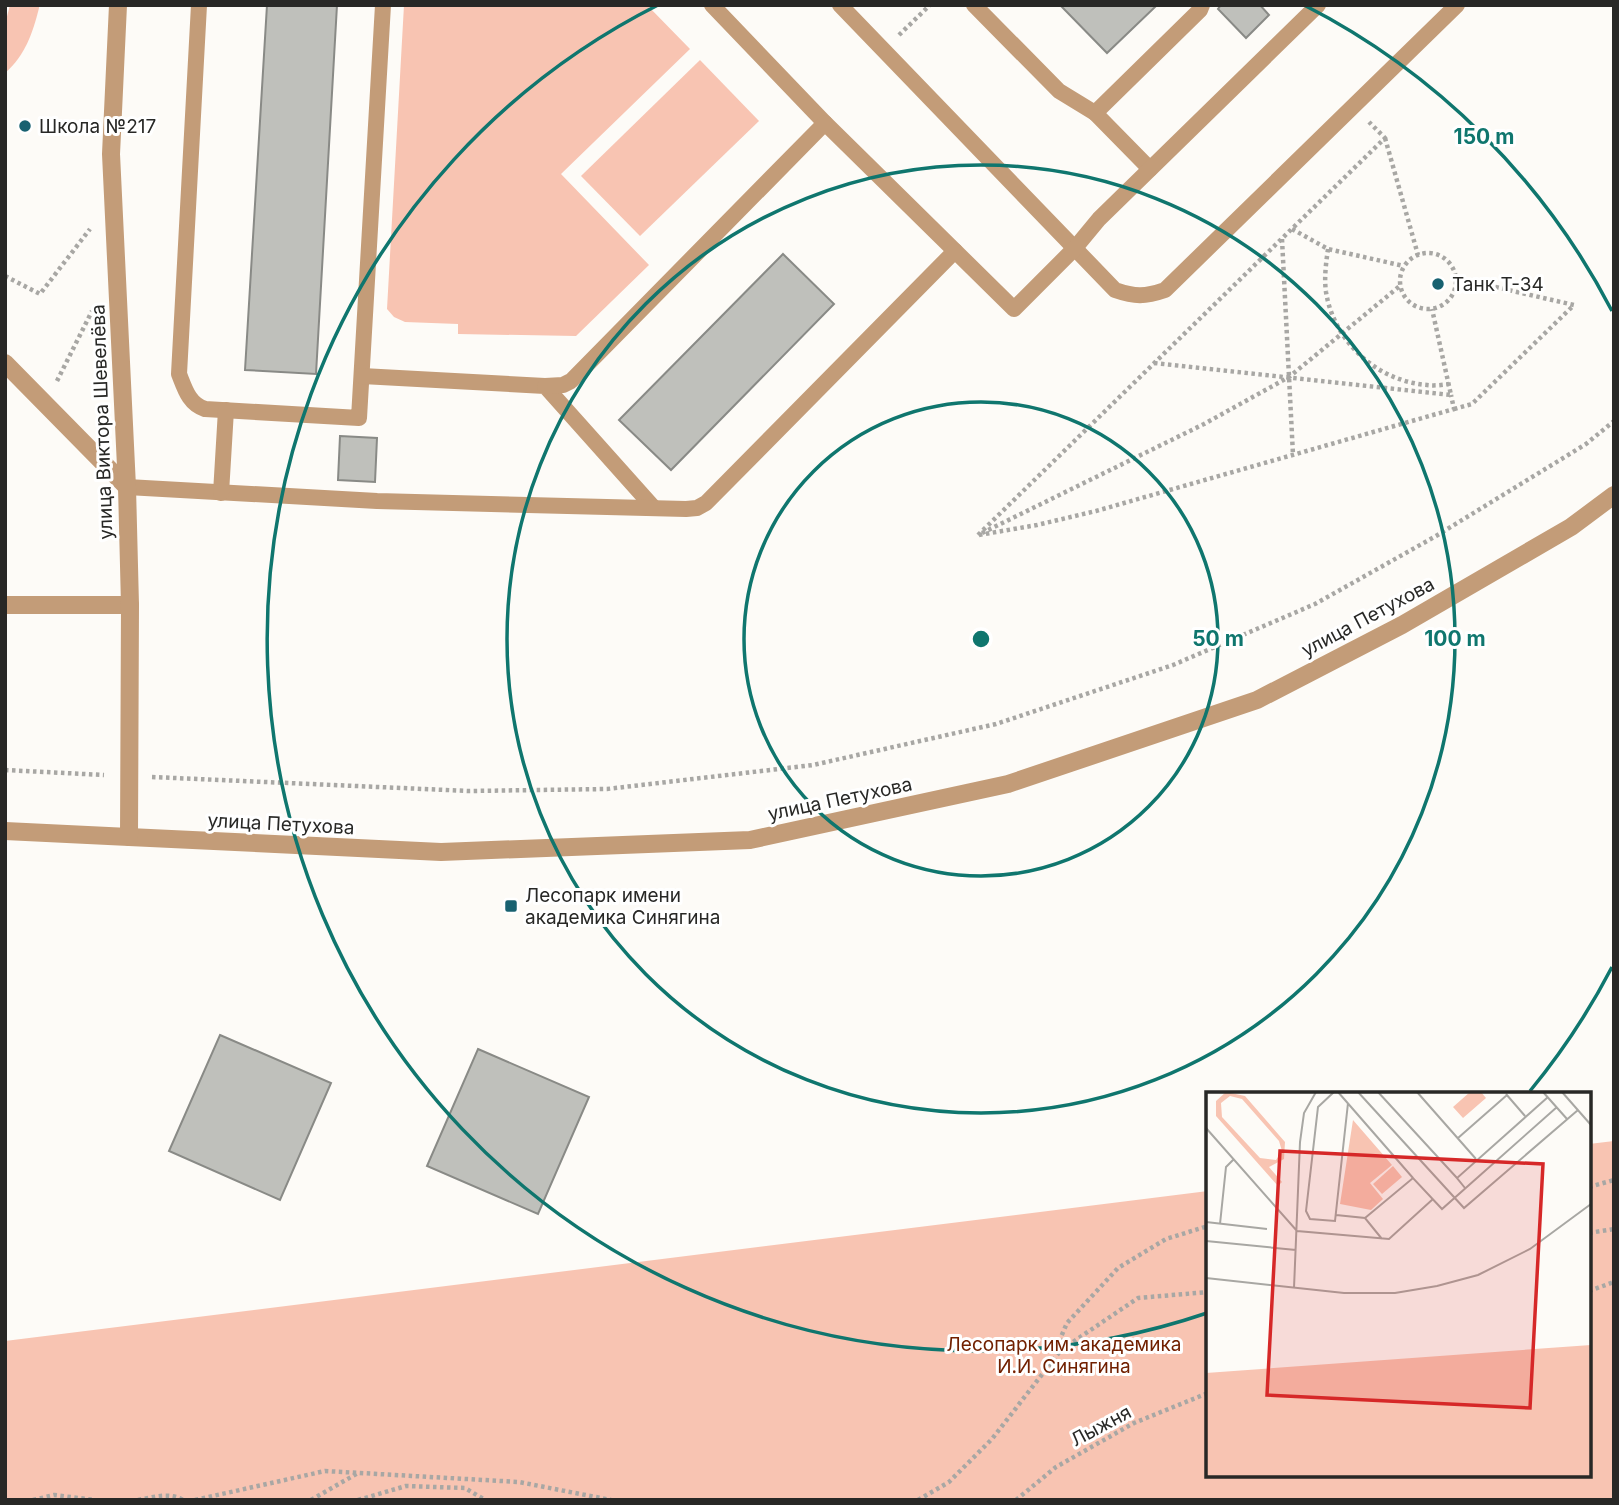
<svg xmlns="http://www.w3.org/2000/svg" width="1619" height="1505" font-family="Inter,sans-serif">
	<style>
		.green { fill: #f8c4b2 }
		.building { fill: #bfc0bb; stroke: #898a86; stroke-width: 2 }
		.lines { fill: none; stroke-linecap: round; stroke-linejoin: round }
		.path { stroke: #a8a7a4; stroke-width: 4.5; stroke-dasharray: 3.5 3.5; stroke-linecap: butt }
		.service { stroke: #c39c78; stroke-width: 16 }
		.minor { stroke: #c39c78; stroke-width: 18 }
		.tertiary { stroke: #c39c78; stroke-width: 18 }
		.ring { fill: none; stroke: #0f766e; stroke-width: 3.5 }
		.poi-dot { fill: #186170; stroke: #fff; stroke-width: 2.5 }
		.labels { text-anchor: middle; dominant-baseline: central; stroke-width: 6; stroke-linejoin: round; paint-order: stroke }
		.poi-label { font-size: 19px; fill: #282826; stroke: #fff; text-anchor: start }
		.street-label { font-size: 19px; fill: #282826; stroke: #fff }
		.park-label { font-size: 19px; fill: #712000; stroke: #fff }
		.inset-road { fill: none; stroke: #a8a7a3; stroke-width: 2 }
		.view { fill: #d62828; fill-opacity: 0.15; stroke: #d62828; stroke-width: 3.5 }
		.inset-edge { fill: none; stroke: #282826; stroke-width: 3.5 }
		.centre { fill: #0f766e; stroke: #fff; stroke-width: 3.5 }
		.ring-label { font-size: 21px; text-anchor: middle; font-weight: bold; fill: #0f766e; stroke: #fff; stroke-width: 6; stroke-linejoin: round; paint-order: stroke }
	</style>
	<rect width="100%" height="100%" fill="#fdfbf7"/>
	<g class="green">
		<path d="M10 5H39V8C33 32 25 56 5 73V24Z"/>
		<polygon points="404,5 647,5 690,49 561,174 649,265 576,336 458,334 458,324 405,322 394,317 387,309"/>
		<polygon points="700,60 759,121 640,236 581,176"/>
		<polygon points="1614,1141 1614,1500 5,1500 5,1341 1208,1191 1208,1475 1589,1475 1589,1144"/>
	</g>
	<g class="building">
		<polygon points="267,5 337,5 316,374 245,370"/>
		<polygon points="1060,5 1153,5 1155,7 1107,53"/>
		<polygon points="1221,5 1260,5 1269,15 1246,38 1218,9"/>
		<polygon points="783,254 834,304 671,470 619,420"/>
		<polygon points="340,436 377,438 375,482 338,480"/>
		<polygon points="220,1035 331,1083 280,1200 169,1151"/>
		<polygon points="478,1049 589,1097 538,1214 427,1166"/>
	</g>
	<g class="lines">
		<g class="path">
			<polyline points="899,35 930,5"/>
			<polyline points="1385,138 1418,255"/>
			<polyline points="1292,229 1328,249 1404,266"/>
			<polyline points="1282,239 1293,455"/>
			<path d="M1328 249C1326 263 1324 278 1326 292 1334 342 1377 381 1427 385 1434 386 1442 385 1449 384"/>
			<circle cx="1428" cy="281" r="28"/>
			<polyline points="5,276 40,294 90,229"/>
			<polyline points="1154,363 1451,395 1432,309"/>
			<polyline points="57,381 92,311"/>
			<polyline points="1454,409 1472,404 1574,305 1456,278"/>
			<polyline points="982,533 1204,424 1289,377 1401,285"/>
			<polyline points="978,535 1385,138 1369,122"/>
			<polyline points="979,535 1037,525 1096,511 1454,409 1451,395"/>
			<polyline points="5,770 104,775"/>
			<polyline points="152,777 469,791 607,789 813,765 996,724 1173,665 1315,604 1436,536 1586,444 1614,421"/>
			<polyline points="1589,1187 1614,1180"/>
			<polyline points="1589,1233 1614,1229"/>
			<polyline points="1589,1291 1614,1282"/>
			<polyline points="1061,1349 1061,1337 1067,1323 1118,1268 1166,1239 1208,1226"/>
			<polyline points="33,1500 54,1495 95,1500"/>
			<path d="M138 1500C153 1497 170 1492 183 1500"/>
			<polyline points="195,1500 325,1471 519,1482 611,1500"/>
			<polyline points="311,1500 358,1473"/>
			<polyline points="358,1500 406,1486 465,1488 485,1500"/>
			<polyline points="918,1500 949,1482 992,1439 1061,1350 1138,1298 1208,1292"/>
			<polyline points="1016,1500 1056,1467 1134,1423 1208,1393"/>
		</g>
		<g class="service">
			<path d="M199 5 179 374C185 389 189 404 205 409L359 418 383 5"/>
			<polyline points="712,5 825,123"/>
			<path d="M840 5 1115 290C1135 297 1145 297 1165 290L1457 5"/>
			<polyline points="974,5 1059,91 1095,113"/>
			<polyline points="1150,169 1095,113 1200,10 1202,5"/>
			<polyline points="362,376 545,386 654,508"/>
			<polyline points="545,386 563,385 571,381 825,123 1014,309 1075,248 1099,219 1318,5"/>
			<polyline points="127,487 377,501 686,509 697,508 706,503 955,251"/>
			<polyline points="221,493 226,410"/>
		</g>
		<g class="minor">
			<polyline points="5,363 127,487"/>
			<polyline points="5,605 130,605"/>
			<polyline points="129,837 441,852 750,840 1008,784 1257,700 1402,625 1571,527 1614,495"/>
		</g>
		<polyline class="tertiary" points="5,831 129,837 130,605 127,487 111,154 118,5"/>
	</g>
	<g class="ring">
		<circle cx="981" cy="639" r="237"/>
		<circle cx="981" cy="639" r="474"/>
		<path d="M1612 967A711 711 0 0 1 1530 1091M1207 1313A711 711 0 0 1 658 5M1304 5A711 711 0 0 1 1612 311"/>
	</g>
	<g class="poi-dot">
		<circle cx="25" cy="126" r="7"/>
		<circle cx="1438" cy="284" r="7"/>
		<rect x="504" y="899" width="14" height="14" rx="3.5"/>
	</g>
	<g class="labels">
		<g class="poi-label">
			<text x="39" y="126">Школа №217</text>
			<text x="1452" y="284">Танк Т-34</text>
			<text x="525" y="895">Лесопарк имени<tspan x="525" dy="22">академика Синягина</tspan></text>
		</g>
		<g class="street-label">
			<text transform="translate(102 422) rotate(-92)">улица Виктора Шевелёва</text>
			<text transform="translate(1368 617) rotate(-28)">улица Петухова</text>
			<text transform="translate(840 799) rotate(-12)">улица Петухова</text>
			<text transform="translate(281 824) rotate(3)">улица Петухова</text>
			<text transform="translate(1101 1426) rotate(-28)">Лыжня</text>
		</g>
		<g class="park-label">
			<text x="1064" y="1344">Лесопарк им. академика<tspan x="1064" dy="22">И.И. Синягина</tspan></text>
		</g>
	</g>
	<g transform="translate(1206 1092)">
		<rect width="385" height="385" fill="#fdfbf7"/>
		<path d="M20 0 39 4 79 50 78 67 63 75 76 90 72 94 10 24V9ZM24 4 36 7 73 49 76 59 70 68 54 66 16 25 15 11ZM264 0H275L280 6 257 26 247 15ZM147 28 186 73 164 91 177 107 165 118 134 112ZM187 74 196 85 176 102 167 92ZM385 253V385H0V281Z" fill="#f8c4b2" fill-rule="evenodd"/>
		<path class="inset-road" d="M128 0 112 15 100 119 104 127 129 129 142 11M132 0 207 86M152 0 258 116 372 18M172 0 251 86M211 0 270 67M337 0 361 27M356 0 385 33M300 2 319 24M0 36 91 139 183 147 227 107M252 46 301 3M259 96 251 86 342 5M130 123 159 126 176 147M159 126 207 86 236 117 351 15M0 130 61 137M14 132 20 75 28 67M0 149 90 158M0 186 138 201H189L231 194 272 183 324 157 385 112M88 196 94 50 98 21 110 0"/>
		<path class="view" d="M74 59 337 72 324 316 61 303Z"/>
		<rect width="385" height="385" class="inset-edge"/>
	</g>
	<circle cx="981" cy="639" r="10" class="centre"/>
	<g class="ring-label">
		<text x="1484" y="144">150 m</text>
		<text x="1218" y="646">50 m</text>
		<text x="1455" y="646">100 m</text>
	</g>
	<rect width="1619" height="1505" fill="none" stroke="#282826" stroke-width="14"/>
</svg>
